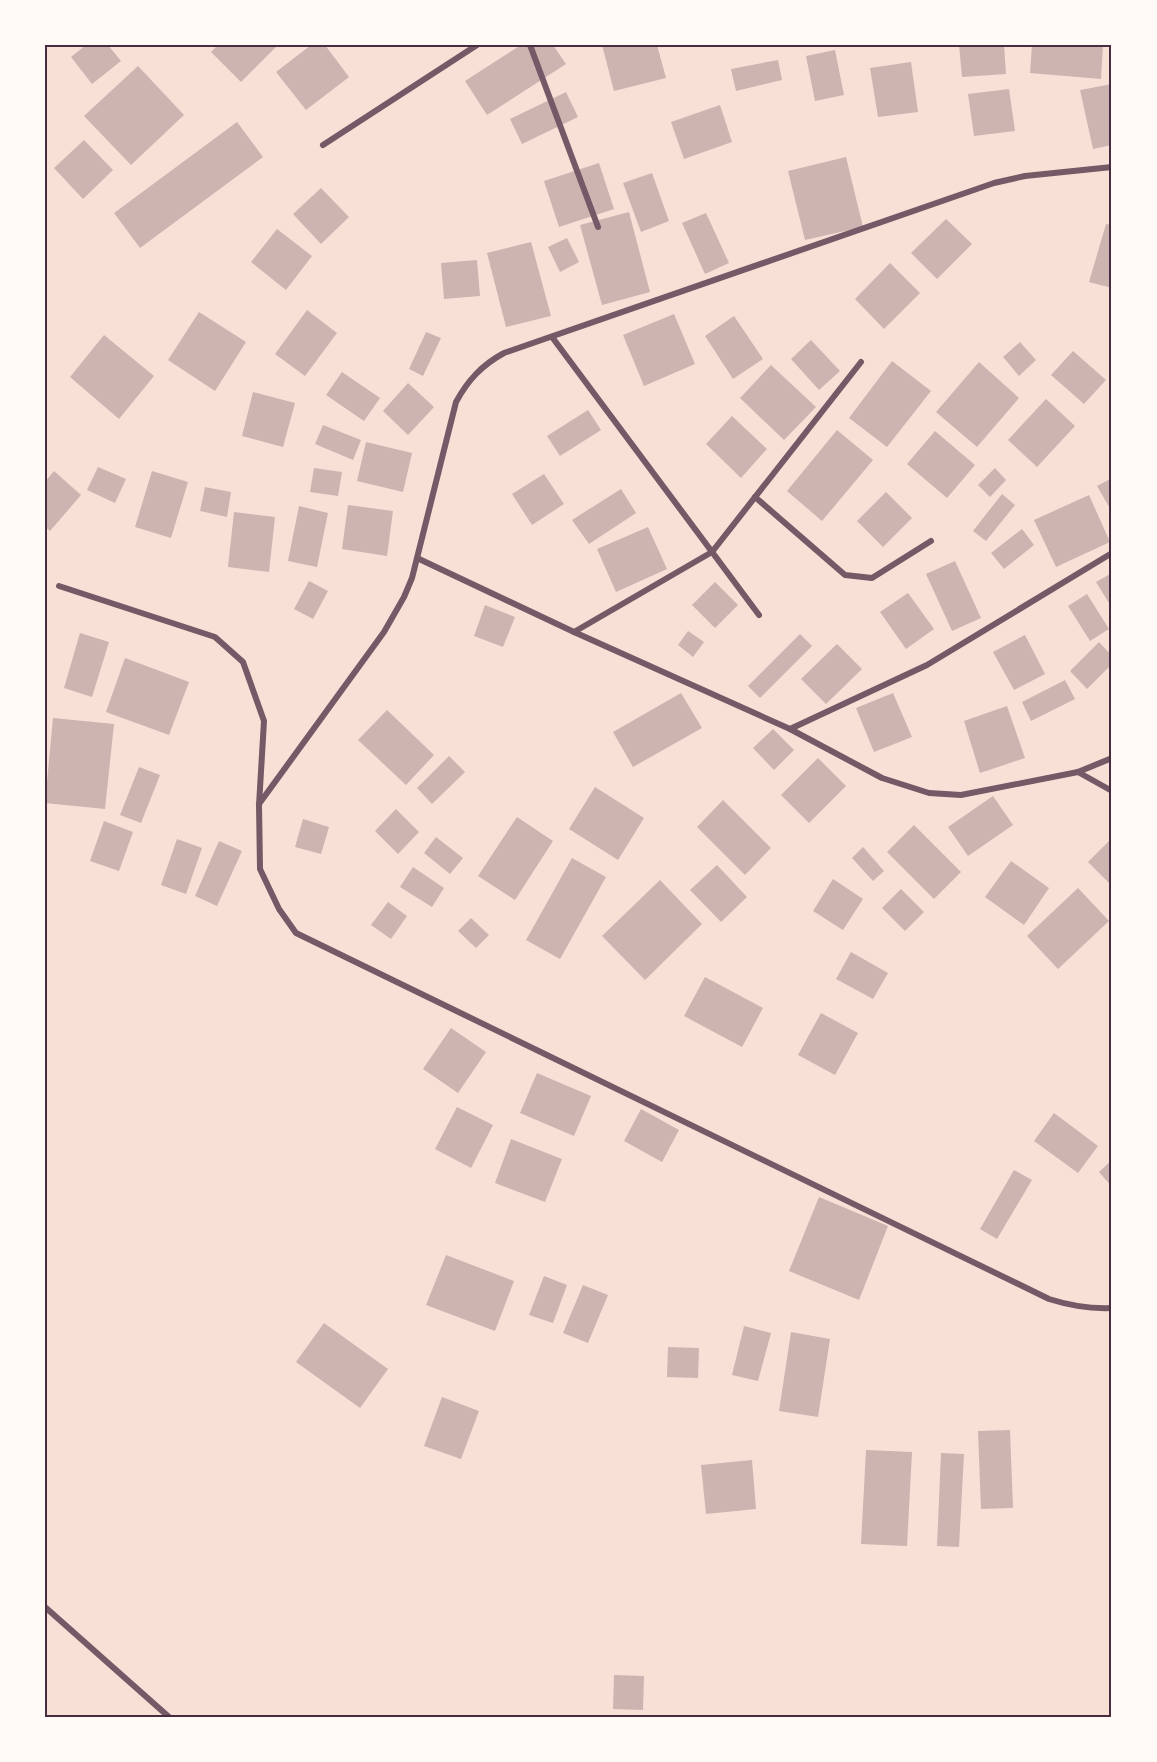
<svg xmlns="http://www.w3.org/2000/svg" width="1157" height="1762" font-family="'DM Sans',sans-serif">
	<style>
		.building { fill: #ccb4b1 }
		.lines { fill: none; stroke-linecap: round; stroke-linejoin: round }
		.minor { stroke: #755966; stroke-width: 6 }
		.neatline { fill: none; stroke: #4a2c40; stroke-width: 2 }
	</style>
	<rect width="100%" height="100%" fill="#f7e1d7"/>
	<g class="building">
		<polygon points="86,45 108,45 121,61 92,84 71,57"/>
		<polygon points="218,45 278,45 241,82 211,52"/>
		<polygon points="311,45 325,45 349,77 306,110 276,72"/>
		<polygon points="521,45 553,45 566,64 487,115 465,81"/>
		<polygon points="602,45 657,45 666,78 614,91"/>
		<polygon points="959,45 1004,45 1006,74 962,77"/>
		<polygon points="1032,45 1103,45 1101,79 1030,73"/>
		<polygon points="835,50 844,95 815,101 806,56"/>
		<polygon points="778,60 782,80 736,91 731,69"/>
		<polygon points="911,62 918,112 878,117 870,68"/>
		<polygon points="138,66 184,115 131,165 84,116"/>
		<polygon points="1112,84 1112,145 1093,149 1080,90"/>
		<polygon points="1009,89 1015,131 974,136 968,94"/>
		<polygon points="566,92 578,117 522,144 510,119"/>
		<polygon points="720,105 732,142 684,159 671,122"/>
		<polygon points="237,122 263,157 140,248 114,213"/>
		<polygon points="84,140 113,170 83,199 54,168"/>
		<polygon points="846,157 863,227 805,240 788,171"/>
		<polygon points="599,163 614,209 559,227 544,181"/>
		<polygon points="652,173 669,221 641,232 623,183"/>
		<polygon points="321,188 349,217 321,244 293,214"/>
		<polygon points="629,212 650,292 602,305 580,225"/>
		<polygon points="706,213 729,263 705,274 682,223"/>
		<polygon points="946,219 972,244 937,279 911,253"/>
		<polygon points="1106,224 1112,225 1112,288 1089,282"/>
		<polygon points="277,229 312,256 286,290 251,262"/>
		<polygon points="567,238 579,262 560,272 548,247"/>
		<polygon points="531,242 551,316 506,327 487,253"/>
		<polygon points="477,260 480,296 444,299 441,263"/>
		<polygon points="890,263 920,293 884,329 855,299"/>
		<polygon points="307,310 337,333 305,376 275,354"/>
		<polygon points="199,312 246,342 215,391 168,360"/>
		<polygon points="674,314 695,364 644,386 623,335"/>
		<polygon points="734,316 763,359 733,379 705,336"/>
		<polygon points="426,332 441,338 423,376 409,369"/>
		<polygon points="104,335 154,376 119,419 70,377"/>
		<polygon points="811,340 840,371 819,390 791,359"/>
		<polygon points="1020,342 1036,360 1019,376 1003,357"/>
		<polygon points="1073,351 1106,380 1084,404 1051,375"/>
		<polygon points="892,361 931,391 887,447 849,418"/>
		<polygon points="979,362 1019,398 977,447 936,412"/>
		<polygon points="771,365 816,407 784,440 740,398"/>
		<polygon points="342,372 380,398 364,421 326,395"/>
		<polygon points="408,383 434,407 408,435 383,411"/>
		<polygon points="253,392 295,403 283,447 242,436"/>
		<polygon points="1046,399 1075,426 1037,467 1008,440"/>
		<polygon points="588,410 601,430 560,456 547,436"/>
		<polygon points="732,416 767,449 741,478 706,444"/>
		<polygon points="323,425 361,440 353,460 315,444"/>
		<polygon points="837,430 873,460 822,521 787,491"/>
		<polygon points="935,431 975,465 947,498 907,464"/>
		<polygon points="366,442 412,453 403,492 357,481"/>
		<polygon points="98,467 126,479 115,503 87,490"/>
		<polygon points="314,468 342,472 338,496 310,492"/>
		<polygon points="995,468 1006,480 990,497 978,485"/>
		<polygon points="54,471 81,495 50,531 45,527 45,482"/>
		<polygon points="152,471 188,482 171,538 135,527"/>
		<polygon points="544,474 564,504 532,525 512,494"/>
		<polygon points="1112,478 1112,512 1097,486"/>
		<polygon points="205,487 231,492 227,517 200,511"/>
		<polygon points="621,489 636,513 589,544 572,520"/>
		<polygon points="886,492 912,518 883,547 857,521"/>
		<polygon points="1002,494 1015,505 986,541 973,531"/>
		<polygon points="1089,495 1110,542 1056,567 1034,520"/>
		<polygon points="348,505 393,511 387,556 342,549"/>
		<polygon points="299,506 328,513 317,567 288,561"/>
		<polygon points="234,512 275,517 269,572 228,567"/>
		<polygon points="648,527 667,569 616,592 597,549"/>
		<polygon points="1022,529 1034,545 1004,569 991,553"/>
		<polygon points="955,561 981,618 952,631 926,574"/>
		<polygon points="1112,573 1112,608 1096,582"/>
		<polygon points="309,581 328,591 313,619 294,609"/>
		<polygon points="715,582 738,605 715,628 692,605"/>
		<polygon points="908,593 934,629 906,649 880,612"/>
		<polygon points="1087,594 1109,629 1090,641 1068,606"/>
		<polygon points="485,605 515,617 503,647 474,636"/>
		<polygon points="688,631 704,642 693,657 678,645"/>
		<polygon points="80,633 109,642 92,697 64,688"/>
		<polygon points="800,634 812,646 760,698 748,686"/>
		<polygon points="1025,635 1045,674 1014,690 993,652"/>
		<polygon points="1099,642 1112,656 1112,664 1087,689 1070,671"/>
		<polygon points="837,644 862,669 826,704 801,679"/>
		<polygon points="125,658 189,682 169,735 106,712"/>
		<polygon points="1065,680 1075,699 1031,721 1022,702"/>
		<polygon points="681,693 702,728 633,767 613,732"/>
		<polygon points="893,693 912,737 874,752 856,708"/>
		<polygon points="1007,706 1025,758 980,773 964,721"/>
		<polygon points="387,710 434,755 406,785 358,740"/>
		<polygon points="53,718 114,724 105,809 45,803"/>
		<polygon points="773,729 794,750 774,770 753,748"/>
		<polygon points="449,756 465,772 432,804 417,788"/>
		<polygon points="818,758 846,786 809,823 781,795"/>
		<polygon points="139,767 160,775 141,823 120,815"/>
		<polygon points="595,787 644,818 618,860 569,829"/>
		<polygon points="993,796 1013,825 968,856 948,827"/>
		<polygon points="723,800 771,848 745,875 697,827"/>
		<polygon points="396,809 419,832 398,854 375,831"/>
		<polygon points="517,817 553,841 515,900 478,876"/>
		<polygon points="303,819 329,827 321,854 295,847"/>
		<polygon points="104,821 133,832 119,871 90,861"/>
		<polygon points="914,825 961,872 934,899 887,852"/>
		<polygon points="436,837 463,858 450,874 424,853"/>
		<polygon points="1112,838 1112,886 1088,862"/>
		<polygon points="177,839 202,848 186,894 161,885"/>
		<polygon points="219,841 242,851 217,906 195,896"/>
		<polygon points="863,847 884,871 873,881 852,858"/>
		<polygon points="572,858 606,877 560,959 526,940"/>
		<polygon points="1011,861 1049,888 1024,925 985,897"/>
		<polygon points="717,865 747,897 721,922 690,890"/>
		<polygon points="413,867 444,888 432,907 400,887"/>
		<polygon points="833,879 863,899 843,930 813,911"/>
		<polygon points="660,880 702,924 645,980 602,936"/>
		<polygon points="1078,888 1109,921 1058,969 1027,936"/>
		<polygon points="901,889 924,912 905,931 882,908"/>
		<polygon points="388,902 407,916 391,939 371,925"/>
		<polygon points="471,918 489,935 476,948 458,931"/>
		<polygon points="851,952 888,973 873,999 836,979"/>
		<polygon points="705,977 763,1008 742,1047 684,1016"/>
		<polygon points="821,1013 858,1033 835,1075 798,1055"/>
		<polygon points="451,1028 486,1052 458,1093 423,1069"/>
		<polygon points="537,1073 591,1096 574,1136 520,1113"/>
		<polygon points="457,1107 493,1125 471,1168 435,1149"/>
		<polygon points="641,1109 679,1130 662,1162 624,1141"/>
		<polygon points="1054,1113 1098,1146 1078,1173 1034,1141"/>
		<polygon points="511,1139 562,1159 545,1202 495,1183"/>
		<polygon points="1112,1160 1112,1187 1099,1172"/>
		<polygon points="1014,1170 1032,1180 997,1239 980,1229"/>
		<polygon points="819,1197 888,1226 859,1300 789,1271"/>
		<polygon points="446,1255 514,1281 495,1331 426,1305"/>
		<polygon points="544,1276 567,1285 553,1323 529,1315"/>
		<polygon points="583,1285 608,1295 588,1343 563,1333"/>
		<polygon points="324,1323 388,1369 360,1408 296,1362"/>
		<polygon points="744,1326 771,1333 758,1381 732,1375"/>
		<polygon points="791,1332 830,1339 818,1417 779,1411"/>
		<polygon points="668,1347 699,1348 698,1378 667,1377"/>
		<polygon points="442,1397 479,1411 461,1459 424,1446"/>
		<polygon points="1010,1430 1013,1508 981,1509 978,1431"/>
		<polygon points="866,1450 912,1452 907,1546 861,1544"/>
		<polygon points="941,1453 964,1454 959,1547 937,1546"/>
		<polygon points="752,1460 756,1509 706,1514 701,1465"/>
		<polygon points="614,1675 644,1676 643,1710 613,1709"/>
	</g>
	<g class="lines">
		<g class="minor">
			<polyline points="530,45 598,227"/>
			<polyline points="323,145 477,45"/>
			<polyline points="552,337 759,615"/>
			<polyline points="755,497 845,575 872,578 931,541"/>
			<polyline points="417,558 574,632 790,729 882,778 929,793 961,795 1078,772 1112,758"/>
			<path d="M59 586 215 637 243 662 264 721 259 805 260 869 279 909 296 933 1049 1299C1071 1306 1089 1309 1112 1308"/>
			<polyline points="574,632 712,552 861,362"/>
			<polyline points="790,729 927,665 1112,553"/>
			<polyline points="1078,772 1112,791"/>
			<path d="M259 804 384 632 404 597 412 578 456 402C468 380 482 365 504 353L994 183 1025 176 1112 167"/>
			<polyline points="45,1607 169,1717"/>
		</g>
	</g>
	<rect width="1157" height="1762" fill="none" stroke="#fffaf5" stroke-width="93"/>
	<rect x="46" y="46" width="1064" height="1670" class="neatline"/>
</svg>
